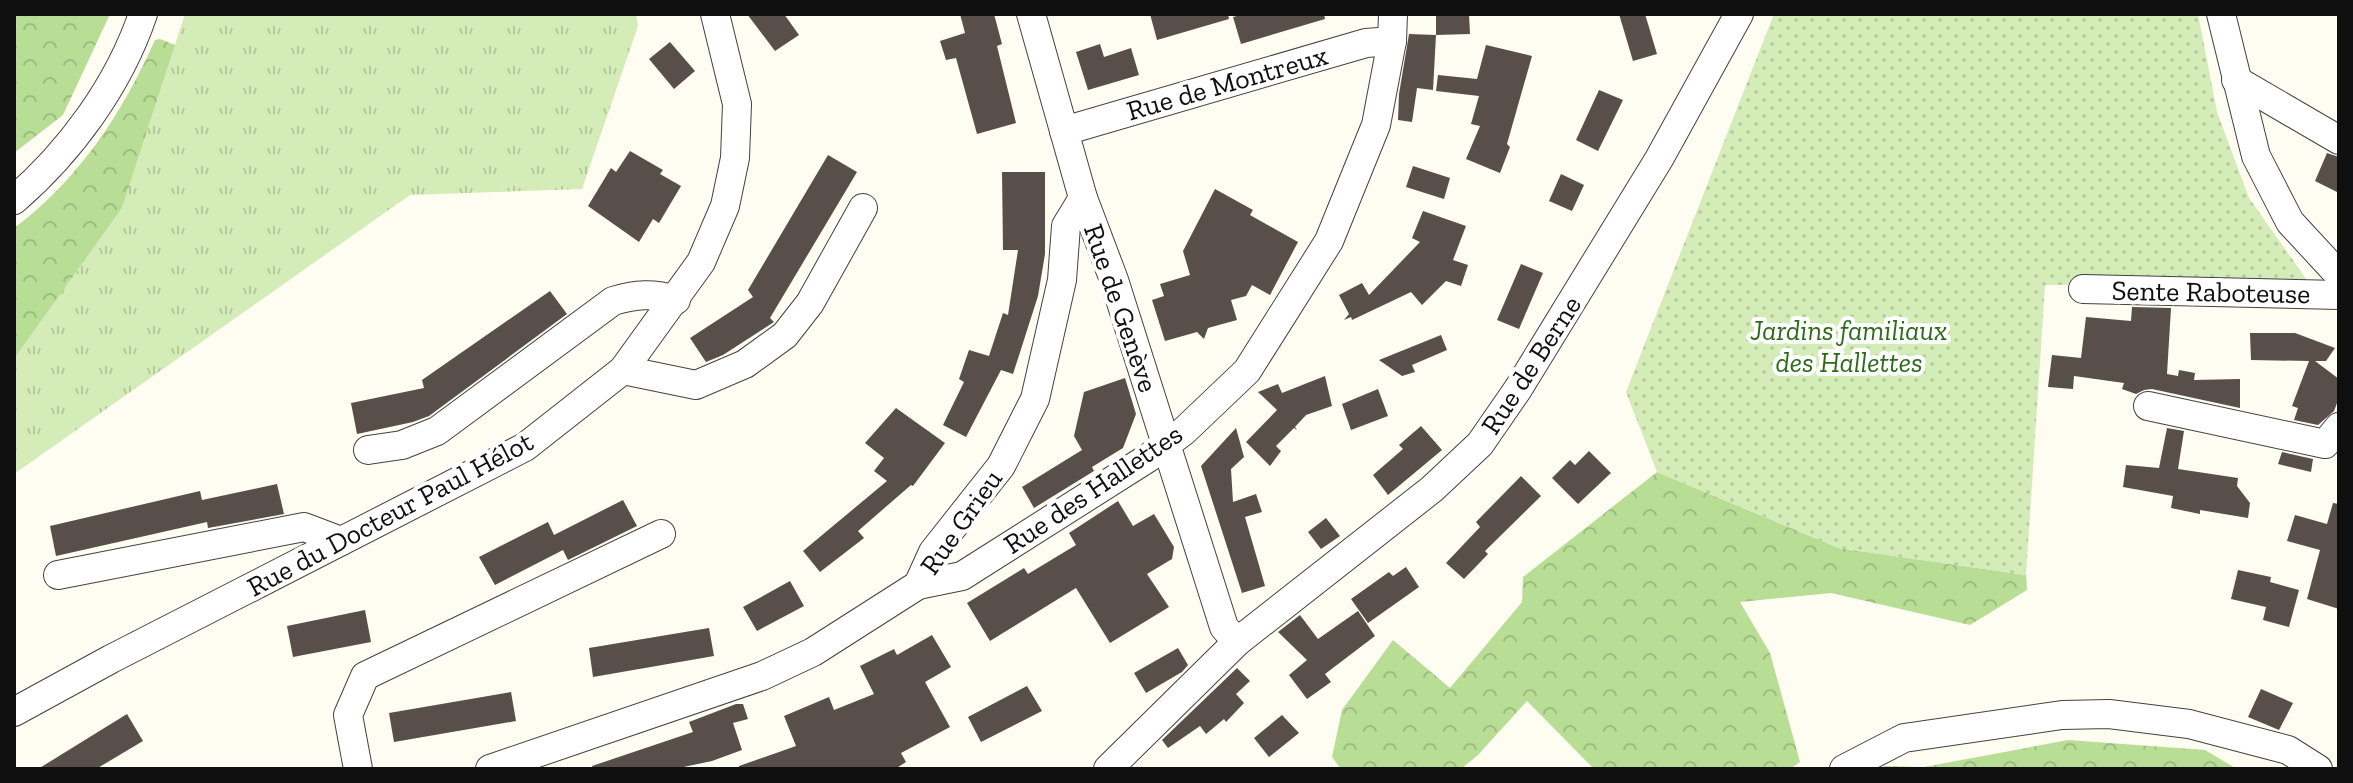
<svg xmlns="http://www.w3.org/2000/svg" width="2353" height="783" font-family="'Zilla Slab',serif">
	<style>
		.grass { fill: url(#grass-tufts) }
		.forest { fill: url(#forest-crowns) }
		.garden { fill: url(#garden-dots) }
		.building { fill: #584f4a }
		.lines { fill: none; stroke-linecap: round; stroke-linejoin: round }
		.minor-casing { stroke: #424242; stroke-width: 30 }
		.minor { stroke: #fff; stroke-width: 28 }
		.labels { text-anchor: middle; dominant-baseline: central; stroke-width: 8; stroke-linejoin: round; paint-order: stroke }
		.street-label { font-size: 28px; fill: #0f0f0f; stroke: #fff }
		.park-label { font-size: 28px; font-style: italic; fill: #2d6b1a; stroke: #fff }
	</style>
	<defs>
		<pattern id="grass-tufts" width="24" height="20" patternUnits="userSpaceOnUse" patternTransform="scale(2)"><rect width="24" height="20" fill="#d4ecb7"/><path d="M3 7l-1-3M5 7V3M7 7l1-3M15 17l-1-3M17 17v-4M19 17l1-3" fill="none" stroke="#b5c99c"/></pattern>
		<pattern id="forest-crowns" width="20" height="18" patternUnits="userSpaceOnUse" patternTransform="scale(2)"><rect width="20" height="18" fill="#b8de96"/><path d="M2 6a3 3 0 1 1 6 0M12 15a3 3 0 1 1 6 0" fill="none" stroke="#9dbd80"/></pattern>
		<pattern id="garden-dots" width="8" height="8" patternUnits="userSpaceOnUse" patternTransform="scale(2)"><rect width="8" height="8" fill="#d4ecb7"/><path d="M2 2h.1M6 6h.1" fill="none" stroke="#b5c99c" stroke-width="1.8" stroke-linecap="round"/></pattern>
	</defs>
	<rect width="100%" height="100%" fill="#fffcf1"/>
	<polygon class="grass" points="185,14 636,14 638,26 582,189 410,195 14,474 14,359 122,208"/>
	<g class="forest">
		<polygon points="14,14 110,14 63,115 14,153"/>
		<path d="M160 39 175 45 122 208 14 359V228C78 181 123 112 155 40Z"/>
		<polygon points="1657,472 1839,548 2026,575 2027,590 1970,625 1831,593 1740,602 1770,653 1800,762 1790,769 1594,769 1527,701 1478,755 1461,769 1341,769 1332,757 1342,710 1393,640 1450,688 1522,602 1523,577"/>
		<polygon points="2068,740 2205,750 2237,769 1879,769 1885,766 1924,767"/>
	</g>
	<polygon class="garden" points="1774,14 2198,14 2217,112 2249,198 2309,283 2045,285 2026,575 1839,548 1657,472 1626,392"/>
	<g class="building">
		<polygon points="747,14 784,14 799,35 775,51"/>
		<polygon points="960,14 994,14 1002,44 997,46 1016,123 977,134 956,58 946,60 940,41 965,33"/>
		<polygon points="1150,14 1228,14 1229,19 1157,40"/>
		<polygon points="1244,14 1324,14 1325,19 1241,44 1233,17"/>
		<polygon points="1436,14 1469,14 1470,34 1436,35 1433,90 1417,88 1412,122 1398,120 1399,94 1409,34 1436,35"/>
		<polygon points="1619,14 1645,14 1657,54 1633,61"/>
		<polygon points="670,42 695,71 674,89 649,59"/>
		<polygon points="1100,44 1104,57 1131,48 1139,75 1088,90 1076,52"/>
		<polygon points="1486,45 1532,56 1507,144 1510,147 1500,173 1466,159 1480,126 1471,124 1479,96 1436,91 1438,75 1477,79"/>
		<polygon points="1599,90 1623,100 1598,151 1576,140"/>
		<polygon points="630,151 663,170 660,174 681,186 659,223 653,219 639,242 588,206 611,168 616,172"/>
		<polygon points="2327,153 2339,157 2339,193 2315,181"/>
		<polygon points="828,155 857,172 770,318 774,322 723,355 706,362 690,338 753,297 748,290"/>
		<polygon points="1413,166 1450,178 1444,199 1406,187"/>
		<polygon points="1002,172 1045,172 1045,254 1038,296 1013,374 1001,370 966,437 943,425 964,382 959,379 969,350 989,356 1003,313 1008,315 1018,250 1003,250"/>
		<polygon points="1561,174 1584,185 1572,211 1549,201"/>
		<polygon points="1215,189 1253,210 1250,215 1298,242 1270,295 1252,285 1246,296 1231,300 1237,320 1208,328 1204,339 1197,332 1165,341 1152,300 1164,296 1160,284 1190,275 1183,251"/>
		<polygon points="1423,211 1466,226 1453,260 1468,265 1461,286 1446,281 1422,305 1411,292 1352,320 1351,317 1344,320 1349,314 1339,295 1362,283 1369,295 1420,242 1412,238"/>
		<polygon points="1521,264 1543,273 1519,329 1497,320"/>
		<polygon points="550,291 567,314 429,416 413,422 357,434 351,403 424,388 422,380"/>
		<polygon points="2132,307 2171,308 2167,374 2178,376 2179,370 2195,373 2194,380 2240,379 2240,408 2152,389 2144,390 2136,394 2122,389 2124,383 2074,376 2073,389 2048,387 2052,355 2081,358 2086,317 2131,321"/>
		<polygon points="2250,333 2295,333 2335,348 2326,361 2315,361 2339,379 2339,398 2334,411 2318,425 2294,420 2298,408 2292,406 2309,361 2251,360"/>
		<polygon points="1441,335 1447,350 1412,365 1415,372 1402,376 1379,360"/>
		<polygon points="1325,376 1332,406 1306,415 1295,427 1297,430 1294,428 1276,446 1281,451 1270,466 1246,442 1277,410 1258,392 1278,384 1282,393"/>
		<polygon points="1125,378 1136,414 1123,448 1092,467 1094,471 1034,508 1022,487 1082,450 1074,436 1084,392"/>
		<polygon points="1378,389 1388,416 1351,430 1342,404"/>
		<polygon points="896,408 945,443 913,486 911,485 858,531 864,538 820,572 803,551 887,481 874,471 884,458 865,443"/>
		<polygon points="1421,426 1442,450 1388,495 1373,475 1403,449 1399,445"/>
		<polygon points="1236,428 1244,457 1231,469 1233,502 1256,494 1262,512 1245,517 1265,586 1242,593 1201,466"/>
		<polygon points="2167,428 2184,431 2178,469 2238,478 2237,486 2250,503 2248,518 2200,510 2200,514 2171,508 2173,496 2123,487 2126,465 2159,468"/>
		<polygon points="1589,451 1611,473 1578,504 1552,478 1570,460 1575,465"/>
		<polygon points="2282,452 2313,459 2311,472 2278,464"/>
		<polygon points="1521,476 1541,496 1485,551 1488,554 1464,579 1446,563 1480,527 1476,522"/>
		<polygon points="277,484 284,514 208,528 207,522 56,556 50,526 200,491 202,500"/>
		<polygon points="623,500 637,526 568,560 563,550 495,585 479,557 548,522 554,535"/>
		<polygon points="1118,501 1133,526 1154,514 1174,547 1172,559 1147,574 1169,607 1110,643 1076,588 990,641 967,603 1024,568 1028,574 1076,545 1069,533"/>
		<polygon points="2333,503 2339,504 2339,609 2307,599 2320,550 2287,541 2295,515 2327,524"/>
		<polygon points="1326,518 1340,536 1321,549 1308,532"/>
		<polygon points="1406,567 1419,587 1368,623 1351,599 1389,572 1393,576"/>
		<polygon points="2238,570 2271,577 2270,582 2299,590 2289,627 2263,620 2266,607 2231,599"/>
		<polygon points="790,581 804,606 757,631 743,607"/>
		<polygon points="365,610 371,642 293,657 287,626"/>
		<polygon points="1358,611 1375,636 1325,674 1331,682 1307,699 1289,675 1307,660 1278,632 1300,615 1318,639"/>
		<polygon points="709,628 714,656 593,677 589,648"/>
		<polygon points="932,635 951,667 925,682 950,727 901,753 906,762 895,769 739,769 739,766 796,746 784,716 829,697 834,710 874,694 860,666 894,649 897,655"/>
		<polygon points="1178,648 1188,665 1182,672 1146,693 1134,673"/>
		<polygon points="1237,668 1250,681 1236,694 1244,703 1226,722 1224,719 1206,734 1200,726 1168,748 1162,740"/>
		<polygon points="1027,686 1042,711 981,742 968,717"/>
		<polygon points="2261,689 2293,703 2279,730 2248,717"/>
		<polygon points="511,692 516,721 394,742 389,713"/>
		<polygon points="736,704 743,704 748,719 733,723 742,750 712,761 674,769 593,769 592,766 693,732 689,722"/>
		<polygon points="127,714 143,741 96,769 38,769"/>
		<polygon points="1282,715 1299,733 1269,757 1254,738"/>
	</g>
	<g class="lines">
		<g class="minor-casing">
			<g id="minor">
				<polyline points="1031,14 1083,198 1114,280 1224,627 1237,642"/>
				<polyline points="2221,14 2256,156 2290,222 2339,275"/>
				<polyline points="2236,80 2339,140"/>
				<polyline points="1064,131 1366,43 1392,41"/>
				<path d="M14 200C70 152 119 85 143 14"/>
				<polyline points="2083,289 2339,295"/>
				<polyline points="623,370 696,385 745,364 785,335 810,303 863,208"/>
				<polyline points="2148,406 2325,444 2339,427"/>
				<path d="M368 450 402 445 437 431 613 301C636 294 653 293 676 300"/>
				<polyline points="58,575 304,527 341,541"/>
				<polyline points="918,585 962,576 1148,458 1184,431 1247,371 1329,241 1376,125 1392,41 1393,14"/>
				<polyline points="14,712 111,659 525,447 623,370 701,262 725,206 735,158 737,104 715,14"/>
				<polyline points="358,769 348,715 365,676 661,534"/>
				<polyline points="490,769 762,676 813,652 918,585 933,552 1001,466 1035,399 1062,280 1066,226 1083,198"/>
				<polyline points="1108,769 1237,642 1432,489 1480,444 1518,389 1659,159 1739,14"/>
				<polyline points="1844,769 1904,738 2062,715 2109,714 2189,724 2288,750 2318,769"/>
			</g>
		</g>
		<use href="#minor" class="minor"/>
	</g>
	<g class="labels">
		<g class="street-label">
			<text transform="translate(1227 83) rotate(-16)">Rue de Montreux</text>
			<text transform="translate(2211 292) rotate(1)">Sente Raboteuse</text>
			<text transform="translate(1121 308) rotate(71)">Rue de Genève</text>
			<text transform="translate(1531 365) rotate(-57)">Rue de Berne</text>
			<text transform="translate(1093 489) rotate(-34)">Rue des Hallettes</text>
			<text transform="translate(390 514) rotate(-28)">Rue du Docteur Paul Hélot</text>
			<text transform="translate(961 522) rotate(-55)">Rue Grieu</text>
		</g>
		<g class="park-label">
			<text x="1849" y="330">Jardins familiaux<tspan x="1849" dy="32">des Hallettes</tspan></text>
		</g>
	</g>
	<rect width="2353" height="783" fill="none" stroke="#0f0f0f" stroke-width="32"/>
</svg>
